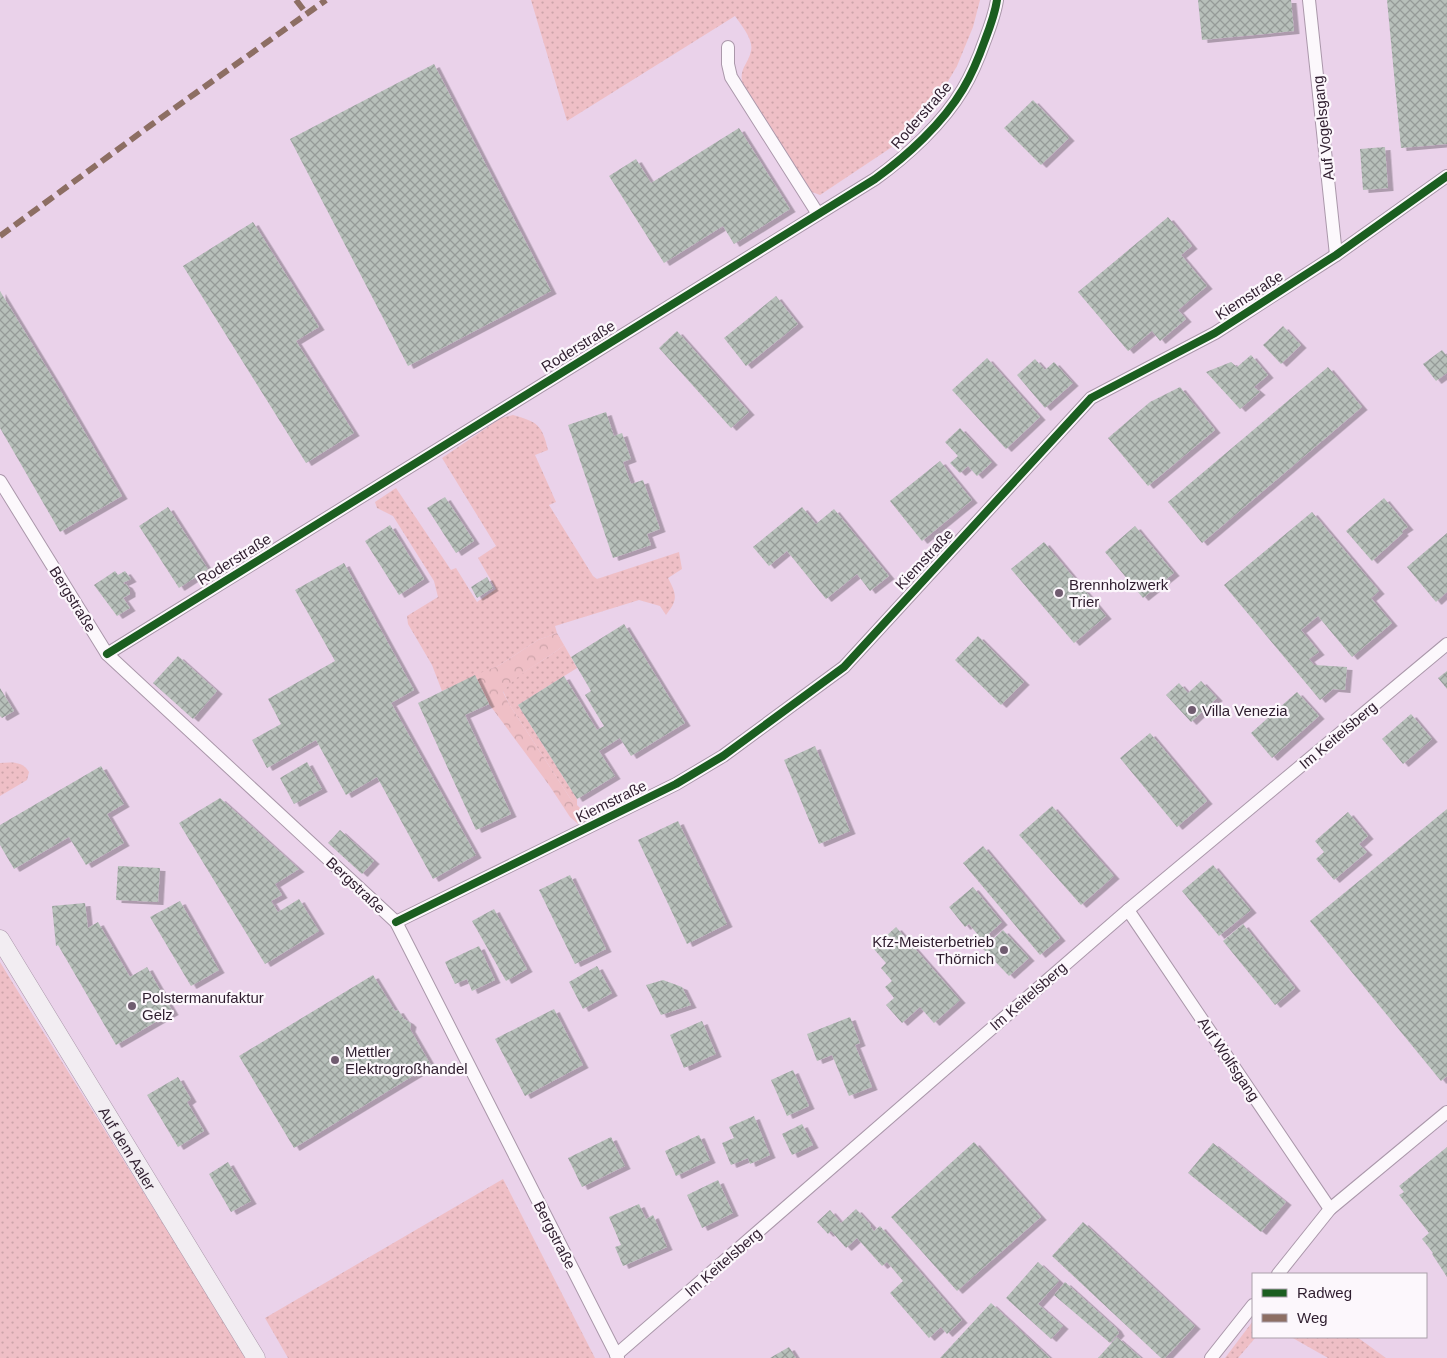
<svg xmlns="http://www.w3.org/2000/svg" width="1447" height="1358" font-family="Helvetica,sans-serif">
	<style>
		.grass { fill: url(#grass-dots) }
		.forest { fill: url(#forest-crowns) }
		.building { fill: url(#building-cross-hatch); filter: url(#shadow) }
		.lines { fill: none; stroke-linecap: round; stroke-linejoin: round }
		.street-casing { stroke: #aa97aa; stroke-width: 14 }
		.secondary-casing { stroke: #aa97aa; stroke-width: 19 }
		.street { stroke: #fcf8fc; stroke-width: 12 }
		.secondary { stroke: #f2edf2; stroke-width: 18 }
		.quiet { stroke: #8d6e63; stroke-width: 6; stroke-dasharray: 12 6; stroke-linecap: butt }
		.cycleway-casing { stroke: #fcf7fc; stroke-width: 11 }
		.cycleway { stroke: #1b5e20; stroke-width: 8 }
		.poi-dot { fill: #705c70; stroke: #fcf7fc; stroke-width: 2 }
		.labels { text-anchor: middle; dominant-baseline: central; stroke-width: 4.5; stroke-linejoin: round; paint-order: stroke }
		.street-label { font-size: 15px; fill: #2e1d2e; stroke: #fcf7fc }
		.poi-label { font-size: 15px; fill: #2e1d2e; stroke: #fcf7fc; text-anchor: start }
	</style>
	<defs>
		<pattern id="grass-dots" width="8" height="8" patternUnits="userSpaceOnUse" patternTransform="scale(1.25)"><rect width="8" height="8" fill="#efbfc6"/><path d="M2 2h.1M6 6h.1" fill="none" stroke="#cda4aa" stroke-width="1.8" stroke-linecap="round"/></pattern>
		<pattern id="forest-crowns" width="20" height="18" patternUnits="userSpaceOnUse" patternTransform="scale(1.25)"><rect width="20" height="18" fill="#efbfc6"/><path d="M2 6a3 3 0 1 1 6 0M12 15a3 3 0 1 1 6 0" fill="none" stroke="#cda4aa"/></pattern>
		<pattern id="building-cross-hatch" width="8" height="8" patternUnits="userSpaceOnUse" patternTransform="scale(1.25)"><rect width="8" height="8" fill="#b7c0ba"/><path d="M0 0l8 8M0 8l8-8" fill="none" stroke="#959b98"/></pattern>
		<filter id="shadow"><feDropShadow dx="5.5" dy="3" stdDeviation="0" flood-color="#0004"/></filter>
	</defs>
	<rect width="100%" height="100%" fill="#ead2ea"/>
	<g class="grass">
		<path d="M531 0H980L973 27 957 66 940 95 895 145 820 195 812 192 743 85C738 69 748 65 751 51 754 40 741 25 735 16L567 121Z"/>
		<path d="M513 415C538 422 542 425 548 450L535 455 556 502 549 505 593 576 597 579 679 552 682 569 668 578C677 595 678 600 666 615L660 606 639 600 555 626 557 633 538 640 498 666 442 691 432 665 408 624 407 616 438 597 434 581 393 516 377 508 375 502 396 488 451 570 456 568 477 602 496 589 478 558 496 546 442 458 501 418Z"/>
		<path d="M564 645 577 668 518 705 577 799V806L570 798 509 704 503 691C519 671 544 662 564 645Z"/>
		<path d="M0 763C11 762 23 761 29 772L27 780 0 796Z"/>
		<polygon points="0,962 14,985 247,1358 0,1358"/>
		<polygon points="503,1179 595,1358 288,1358 265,1318"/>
		<polygon points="1253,1321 1253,1337 1256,1337 1238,1358 1225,1358"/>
		<polygon points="1291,1337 1357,1337 1386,1358 1328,1358"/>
	</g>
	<path class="forest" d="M557 633 564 645C544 662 519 671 503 692L509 704 570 798 582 810 604 805 626 797 627 801 624 804 578 824 570 817 549 785 489 704 475 675 498 666 538 640Z"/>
	<g class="building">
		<polygon points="1198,0 1291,0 1294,31 1202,40"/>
		<polygon points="1387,0 1447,0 1447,144 1401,148"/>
		<polygon points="434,64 551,291 408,366 290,139"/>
		<polygon points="1033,100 1069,138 1041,165 1004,128"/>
		<polygon points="739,128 790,209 734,244 723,226 664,263 609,176 636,159 651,183"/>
		<polygon points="1385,147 1388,188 1363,190 1360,149"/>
		<polygon points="1168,217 1192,246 1181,255 1207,286 1178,310 1186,319 1160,341 1152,331 1128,351 1078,292"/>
		<polygon points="253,222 319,327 296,341 354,433 306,463 183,266"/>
		<polygon points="0,291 56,383 122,496 60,532 0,428"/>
		<polygon points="776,296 798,324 746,366 724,338"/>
		<polygon points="1283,326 1301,345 1281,364 1263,345"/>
		<polygon points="677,331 749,412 731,428 659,348"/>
		<polygon points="1442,350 1447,356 1447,373 1436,381 1423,364"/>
		<polygon points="1251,355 1268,375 1254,387 1260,392 1240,409 1206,372 1231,362 1237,367"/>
		<polygon points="987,358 1040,417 1006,449 952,390"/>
		<polygon points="1035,359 1045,370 1054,362 1073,383 1045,408 1017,375"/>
		<polygon points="1328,367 1362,407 1202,543 1168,502"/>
		<polygon points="1180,387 1215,430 1148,486 1108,438 1150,402"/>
		<polygon points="606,412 614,436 622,433 631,459 623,462 631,484 643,480 660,529 647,534 651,545 613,558 568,425"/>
		<polygon points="960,428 992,462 977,476 968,466 960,473 950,463 958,456 945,442"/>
		<polygon points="940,461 972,500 922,541 890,501"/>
		<polygon points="445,497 474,541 456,553 427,508"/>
		<polygon points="1384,498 1408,527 1402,531 1403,533 1372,561 1346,531"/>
		<polygon points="168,507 208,569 179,588 139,526"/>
		<polygon points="802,507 816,524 834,509 889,576 870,591 857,574 826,599 787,551 769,566 753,547"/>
		<polygon points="1312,512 1379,591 1371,598 1392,623 1352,657 1318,616 1301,630 1319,652 1309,659 1314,665 1347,667 1345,690 1333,689 1320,700 1224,585"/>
		<polygon points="390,525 424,579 399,595 365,541"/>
		<polygon points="1135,526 1174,573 1143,598 1105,552"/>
		<polygon points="1447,533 1447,592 1436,602 1407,567"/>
		<polygon points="1044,542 1106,616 1074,643 1011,569"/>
		<polygon points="344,563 414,690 391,703 476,855 433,879 377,777 346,795 316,740 267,768 252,740 281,724 268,699 335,661 295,590"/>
		<polygon points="115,571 118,575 125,571 131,579 123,583 127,585 130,590 130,594 123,598 130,608 117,616 94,585"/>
		<polygon points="487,577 493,588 477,598 471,587"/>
		<polygon points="624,624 685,723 631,756 620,738 599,751 615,776 577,799 518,705 564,676 597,730 604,726 585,695 591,691 571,657"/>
		<polygon points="978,636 1024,682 1001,705 955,660"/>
		<polygon points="178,656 217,691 193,719 153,683"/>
		<polygon points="1447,671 1447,689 1438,678"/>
		<polygon points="475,675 489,704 465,715 511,814 476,830 418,703"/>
		<polygon points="1201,681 1217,698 1191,722 1166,695 1179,683 1188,693"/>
		<polygon points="0,688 14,711 2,718 0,716"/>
		<polygon points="1297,692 1319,716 1272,758 1251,733"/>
		<polygon points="1411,714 1432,739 1403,764 1382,739"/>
		<polygon points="1150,733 1207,801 1177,827 1120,758"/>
		<polygon points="815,746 850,831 819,844 784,760"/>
		<polygon points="307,762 322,789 294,804 280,778"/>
		<polygon points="101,766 124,804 107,814 124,843 86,865 69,837 14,869 0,845 0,825"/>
		<polygon points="220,798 299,869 275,884 282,895 271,901 278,912 299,899 319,931 265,964 179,823"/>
		<polygon points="1052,806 1114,876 1081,905 1019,835"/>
		<polygon points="1447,809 1447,1076 1441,1081 1310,921"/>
		<polygon points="1348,812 1368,836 1359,844 1367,852 1334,880 1316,859 1324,852 1315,841"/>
		<polygon points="678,821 727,924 687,944 638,840"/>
		<polygon points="340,830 374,861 362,874 328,843"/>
		<polygon points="983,846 1060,938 1040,955 963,863"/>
		<polygon points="1213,865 1251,910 1219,936 1182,891"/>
		<polygon points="118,866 160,868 158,902 116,900"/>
		<polygon points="570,875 606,949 575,964 539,890"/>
		<polygon points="973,887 1002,922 982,940 969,924 965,927 949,907"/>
		<polygon points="180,901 219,970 191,986 150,917"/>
		<polygon points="85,903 88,928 98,922 130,977 147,967 173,1012 116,1045 58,945 56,946 52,906"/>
		<polygon points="494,909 527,969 506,981 472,921"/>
		<polygon points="1243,924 1295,988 1275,1005 1223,941"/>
		<polygon points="896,927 960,1000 934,1023 920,1007 902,1023 886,1005 894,998 885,987 892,981 881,968 886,963 873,948"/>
		<polygon points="1003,930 1029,958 1009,976 983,949"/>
		<polygon points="479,946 495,980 472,991 467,979 455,984 445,962"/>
		<polygon points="597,966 612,993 583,1009 569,982"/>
		<polygon points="373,975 395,1011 398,1010 404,1019 408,1021 411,1024 410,1029 431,1065 294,1148 239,1056"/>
		<polygon points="663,980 682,987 691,1005 661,1015 646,985"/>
		<polygon points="554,1009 583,1065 525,1096 495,1039"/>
		<polygon points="850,1017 860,1043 855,1045 872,1087 849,1096 832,1055 817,1061 807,1034"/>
		<polygon points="702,1021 716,1054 684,1068 670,1035"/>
		<polygon points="793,1070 809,1106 787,1116 771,1080"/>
		<polygon points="178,1077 191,1099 187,1102 204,1131 178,1147 147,1095"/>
		<polygon points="754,1116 770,1155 750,1164 748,1158 731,1165 722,1143 734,1138 729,1127"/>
		<polygon points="802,1124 813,1145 792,1155 782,1134"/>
		<polygon points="699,1135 710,1160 676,1176 665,1151"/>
		<polygon points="611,1137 625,1166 582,1187 568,1158"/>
		<polygon points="974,1142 1041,1217 957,1291 891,1217"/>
		<polygon points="1213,1143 1286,1202 1261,1232 1188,1173"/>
		<polygon points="1447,1147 1447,1277 1432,1254 1433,1253 1422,1239 1429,1233 1399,1195 1404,1192 1399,1186"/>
		<polygon points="228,1162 251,1201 231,1212 209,1174"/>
		<polygon points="718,1180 733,1213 702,1228 687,1195"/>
		<polygon points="639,1204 646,1219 653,1215 667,1247 623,1266 615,1247 621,1245 609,1217"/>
		<polygon points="856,1209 871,1225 870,1226 874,1231 880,1226 962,1320 947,1334 941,1327 929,1338 890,1293 903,1281 887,1262 882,1266 857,1238 846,1248 831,1231 828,1234 817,1222 830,1210 841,1223"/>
		<polygon points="1083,1222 1195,1326 1165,1358 1161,1358 1052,1256"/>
		<polygon points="1038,1262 1059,1281 1038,1304 1063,1326 1051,1339 1006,1298"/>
		<polygon points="1065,1282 1116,1328 1119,1333 1110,1343 1054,1295"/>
		<polygon points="991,1303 1022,1332 1050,1358 940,1358"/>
		<polygon points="1117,1337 1141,1358 1098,1358"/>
		<polygon points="789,1347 796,1358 770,1358"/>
	</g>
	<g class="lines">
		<g class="street-casing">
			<g id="street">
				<polyline points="1309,0 1336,255"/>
				<polyline points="728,47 728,64 731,77 818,214"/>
				<polyline points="0,481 107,654 396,922 618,1358"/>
				<path d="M107 654 875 179C907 156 943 123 963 89 972 74 979 57 985 40 990 27 995 14 997 0"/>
				<polyline points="1128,910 1330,1209"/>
				<polyline points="396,922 676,784 723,756 844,667 1091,398 1215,333 1336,255 1447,176"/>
				<polyline points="1278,1274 1330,1209 1447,1112"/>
				<polyline points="616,1355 1128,910 1447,644"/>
				<polyline points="1211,1358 1253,1305"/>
			</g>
		</g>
		<g class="secondary-casing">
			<g id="secondary">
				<path id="s1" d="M0 939 256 1358"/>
			</g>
		</g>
		<use href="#street" class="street"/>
		<use href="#secondary" class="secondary"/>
		<g class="quiet">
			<polyline points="296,0 306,13"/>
			<polyline points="0,236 151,125 326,0"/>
		</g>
		<g class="cycleway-casing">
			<g id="cycleway">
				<path d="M107 654 875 179C907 156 943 123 963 89 972 74 979 57 985 40 990 27 995 14 997 0"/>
				<polyline points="396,922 676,784 723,756 844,667 1091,398 1215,333 1336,255 1447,176"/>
			</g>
		</g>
		<use href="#cycleway" class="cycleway"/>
	</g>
	<g class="poi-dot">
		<circle cx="1059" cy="593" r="5"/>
		<circle cx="1192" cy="710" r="5"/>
		<circle cx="1004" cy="950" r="5"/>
		<circle cx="132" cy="1006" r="5"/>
		<circle cx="335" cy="1060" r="5"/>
	</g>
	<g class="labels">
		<g class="street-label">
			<text transform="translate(921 115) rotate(-49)">Roderstraße</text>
			<text transform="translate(1323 128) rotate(-96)">Auf Vogelsgang</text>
			<text transform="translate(1249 295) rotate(-33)">Kiemstraße</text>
			<text transform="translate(578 346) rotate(-32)">Roderstraße</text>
			<text transform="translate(234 559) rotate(-32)">Roderstraße</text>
			<text transform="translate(924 559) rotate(-47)">Kiemstraße</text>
			<text transform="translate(73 599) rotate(58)">Bergstraße</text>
			<text transform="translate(1338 735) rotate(-40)">Im Keitelsberg</text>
			<text transform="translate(611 801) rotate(-26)">Kiemstraße</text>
			<text transform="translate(356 885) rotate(43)">Bergstraße</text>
			<text transform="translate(1028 996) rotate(-41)">Im Keitelsberg</text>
			<text transform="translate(1229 1059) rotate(56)">Auf Wolfsgang</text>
			<text stroke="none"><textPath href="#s1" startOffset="245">Auf dem Aaler</textPath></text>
			<text transform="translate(555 1235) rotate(63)">Bergstraße</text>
			<text transform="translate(723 1262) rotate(-41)">Im Keitelsberg</text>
		</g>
		<g class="poi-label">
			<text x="1069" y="584">Brennholzwerk<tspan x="1069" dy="17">Trier</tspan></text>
			<text x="1202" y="710">Villa Venezia</text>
			<text x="994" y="941" text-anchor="end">Kfz-Meisterbetrieb<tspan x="994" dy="17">Thörnich</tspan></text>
			<text x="142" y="997">Polstermanufaktur<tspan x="142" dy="17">Gelz</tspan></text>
			<text x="345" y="1051">Mettler<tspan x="345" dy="17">Elektrogroßhandel</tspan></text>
		</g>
	</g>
	<rect x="1252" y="1273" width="175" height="65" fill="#fcf7fc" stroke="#aaa0aa"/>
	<rect x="1262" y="1289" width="25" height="8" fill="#1b5e20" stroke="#aaa0aa"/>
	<text x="1297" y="1298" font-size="15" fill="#2e1d2e">Radweg</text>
	<rect x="1262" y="1314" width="25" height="8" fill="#8d6e63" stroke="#aaa0aa"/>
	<text x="1297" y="1323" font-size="15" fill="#2e1d2e">Weg</text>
</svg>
